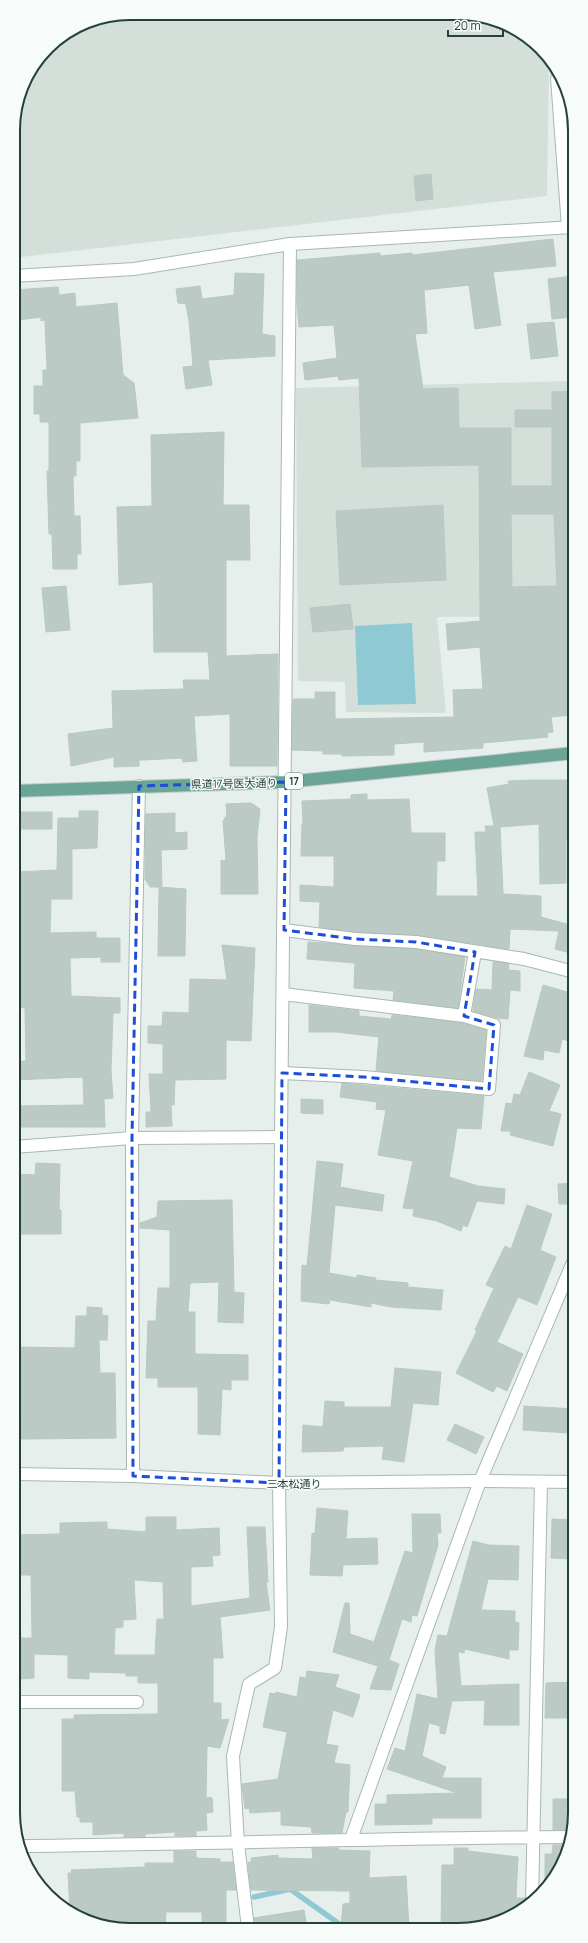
<svg xmlns="http://www.w3.org/2000/svg" width="588" height="1943" font-family="Manrope,'Noto Sans JP',sans-serif">
	<style>
		.built { fill: #d4dfda }
		.water { fill: #8ec9d4 }
		.lines { fill: none; stroke-linecap: round; stroke-linejoin: round }
		.stream { stroke: #8ec9d4; stroke-width: 5.5 }
		.building { fill: #bbcac4; stroke: #b8c9c2; fill-rule: evenodd }
		.minor-casing { stroke: #a8b8b2; stroke-width: 14 }
		.major-casing { stroke: #c2cac8; stroke-width: 14 }
		.minor { stroke: #fff; stroke-width: 12 }
		.major { stroke: #6aa596; stroke-width: 12 }
		.marked { fill: none; stroke: #1d4ed8; stroke-width: 3; stroke-dasharray: 8 5; stroke-linejoin: round }
		.labels { text-anchor: middle; dominant-baseline: central; stroke-width: 3; stroke-linejoin: round; paint-order: stroke }
		.shield { fill: #f7fbf9; stroke: #637a73; stroke-width: 1 }
		.shield-label { font-size: 10px; font-weight: bold; fill: #24423a }
		.street-label { font-size: 11px; fill: #24423a; stroke: #f7fbf9 }
		.rim { fill: none; stroke: #24423a; stroke-width: 2 }
	</style>
	<rect width="100%" height="100%" fill="#e6efeb"/>
	<g class="built">
		<polygon points="130,13 481,15 541,47 549,63 547,196 13,258 13,122 25,78 47,47 85,22"/>
		<polygon points="573,381 573,616 437,617 446,713 346,712 345,682 298,681 296,388"/>
	</g>
	<polygon class="water" points="412,623 416,704 358,705 355,626"/>
	<g class="lines">
		<polyline class="stream" points="254,1897 290,1889 345,1928"/>
	</g>
	<g class="building">
		<polygon points="431,174 433,199 416,201 414,176"/>
		<path d="M553 239 556 266 493 272 501 325 475 329 469 285 424 290 427 333 415 334 423 389 458 388 459 428H511V486H552V427H515V410H552V392L573 391V665L569 666 572 715 551 717 553 732 547 733 548 737 483 743V748L424 752V742L394 744V755L342 756V754H323V751L292 750 293 699H315V692H335V719L454 717 453 690 483 689 480 647 448 650 446 624 480 621 479 465 362 467 359 378 339 380 338 376 305 380 303 363 337 358 334 325 299 327 297 302V260L380 253V256L412 253V255ZM511 514H554L557 586 512 587Z"/>
		<polygon points="235,273 264,274 262,334 275,336 275,356 208,360 212,385 186,389 183,367 193,366 189,321 186,304 178,303 176,289 200,286 202,299 234,295"/>
		<polygon points="573,276 573,317 552,319 548,279"/>
		<polygon points="58,287 59,295 75,293 76,307 117,303 123,375 134,383 138,418 80,423 80,461 76,461 76,476 73,476 74,516 80,516 81,554 77,554 77,569 53,569 52,534 49,534 47,471 49,471 49,422 40,422 40,414 34,414 34,386 43,386 43,370 47,370 45,320 41,321 41,317 19,320 18,312 13,313 13,290"/>
		<polygon points="554,322 558,356 531,359 527,324"/>
		<polygon points="224,432 223,505 249,505 250,560 226,560 226,656 278,654 277,766 230,766 230,714 194,716 197,761 183,762 182,758 144,760 139,760 139,766 114,767 114,757 71,766 68,734 113,728 112,691 184,689 183,680 210,680 208,652 154,652 153,582 119,585 117,507 152,506 151,435"/>
		<polygon points="443,505 446,580 340,585 336,511"/>
		<polygon points="66,586 70,630 46,632 42,588"/>
		<polygon points="350,604 353,629 313,632 310,608"/>
		<polygon points="534,780 574,780 574,839 566,839 566,883 540,884 539,824 500,827 503,894 541,896 541,917 574,926 574,954 555,949 559,931 510,929 509,949 417,935 356,932 319,927 320,902 300,901 300,885 334,887 334,856 301,856 302,824 303,824 302,801 351,799 351,795 367,794 367,800 409,799 411,833 445,833 445,861 437,861 436,896 478,896 475,832 486,832 485,826 494,826 487,788 509,784 508,781"/>
		<polygon points="251,803 260,809 257,838 258,894 221,894 221,860 226,861 223,821 227,815 226,804"/>
		<polygon points="79,811 98,811 97,848 72,849 72,899 51,899 50,933 96,932 96,938 120,938 120,962 101,962 101,957 70,958 71,996 120,998 120,1013 113,1013 111,1071 113,1098 104,1099 105,1127 18,1127 18,1106 84,1105 83,1077 14,1080 14,1062 26,1061 25,1008 17,1007 14,952 14,908 21,908 19,872 57,870 58,818 79,818"/>
		<rect x="14" y="812" width="38" height="17"/>
		<polygon points="175,813 175,833 187,832 187,849 161,850 162,887 150,887 145,879 146,814"/>
		<polygon points="159,887 186,889 185,956 158,956"/>
		<polygon points="308,942 415,949 465,957 458,1008 393,1000 394,991 354,988 355,963 307,959"/>
		<polygon points="222,945 255,948 251,1041 226,1040 226,1079 175,1080 174,1105 171,1105 172,1126 146,1127 146,1112 151,1112 149,1074 163,1074 163,1044 148,1043 148,1026 162,1026 163,1012 189,1013 190,979 227,980"/>
		<polygon points="493,962 509,964 508,970 520,971 520,991 510,990 508,1019 497,1018 473,1011 476,989 492,990"/>
		<polygon points="543,985 574,994 574,1043 562,1039 559,1053 544,1050 543,1060 524,1056"/>
		<polygon points="309,1005 359,1011 359,1016 391,1019 392,1015 462,1023 486,1030 482,1081 376,1071 379,1037 336,1032 309,1032"/>
		<polygon points="529,1072 560,1085 549,1111 561,1114 553,1146 510,1135 511,1131 501,1131 506,1103 512,1104 514,1094 520,1095"/>
		<polygon points="342,1083 484,1096 481,1129 457,1128 449,1177 478,1186 505,1189 504,1204 477,1201 467,1227 463,1225 461,1231 437,1221 413,1216 414,1209 403,1208 413,1161 378,1155 386,1110 376,1109 377,1102 340,1097"/>
		<polygon points="301,1099 323,1100 323,1114 301,1113"/>
		<polygon points="317,1161 343,1164 340,1187 384,1195 382,1211 335,1205 329,1273 357,1278 357,1275 376,1278 375,1280 408,1283 408,1287 443,1290 441,1310 391,1307 371,1303 371,1307 330,1300 329,1304 301,1301 302,1265 307,1266"/>
		<polygon points="36,1163 60,1164 59,1210 61,1210 61,1234 15,1234 14,1174 35,1175"/>
		<polygon points="574,1183 574,1204 559,1204 558,1184"/>
		<polygon points="232,1200 234,1292 244,1293 243,1323 218,1322 219,1282 190,1283 188,1312 195,1312 195,1354 248,1355 248,1380 231,1380 231,1390 222,1389 220,1435 198,1434 198,1387 158,1387 158,1378 146,1378 148,1321 156,1321 158,1288 170,1288 170,1230 140,1228 140,1223 157,1217 158,1201"/>
		<polygon points="527,1205 552,1214 540,1250 556,1257 537,1305 518,1297 497,1342 523,1354 507,1391 497,1386 493,1392 456,1373 477,1331 475,1330 494,1288 486,1285 505,1246 511,1249"/>
		<polygon points="87,1307 102,1308 102,1315 108,1316 107,1340 99,1340 100,1373 115,1373 116,1438 21,1439 21,1411 15,1411 15,1347 75,1348 76,1316 87,1316"/>
		<polygon points="395,1368 441,1372 438,1405 413,1403 404,1462 382,1459 384,1446 344,1447 343,1451 302,1452 303,1425 323,1427 325,1401 344,1402 344,1407 391,1407"/>
		<polygon points="524,1406 574,1409 574,1426 568,1426 568,1433 523,1430"/>
		<polygon points="455,1424 484,1437 476,1454 447,1440"/>
		<polygon points="317,1508 348,1511 346,1539 377,1538 378,1564 343,1565 342,1576 310,1575 312,1533 315,1534"/>
		<polygon points="412,1514 440,1514 441,1533 437,1533 438,1545 417,1616 412,1615 411,1622 402,1619 389,1660 399,1664 391,1690 370,1689 378,1666 333,1652 345,1603 349,1603 350,1634 374,1642 405,1551 413,1553"/>
		<path d="M146 1517H176V1530L219 1528 220 1555 212 1556 213 1566 191 1567V1606L250 1598 247 1527H265L268 1582H266L270 1610 220 1617 223 1658H213V1703H221V1720L229 1719 220 1748 207 1746 206 1797 212 1798 213 1812 206 1813 207 1830 196 1831V1836H175V1832L145 1834V1837H124V1833L93 1835V1822H80V1817H77L75 1791H62V1719H74V1715L158 1714V1683H138V1676H126V1673L89 1672V1679L68 1678V1655L34 1654V1678L19 1679V1671L15 1670V1638H32L31 1575H17L15 1535 60 1534V1523L107 1522V1529L146 1532ZM134 1580 163 1582 164 1619H157L155 1655H114L115 1628 123 1627V1620L136 1619Z"/>
		<polygon points="552,1519 574,1520 574,1559 551,1558"/>
		<polygon points="473,1541 488,1545 519,1546 518,1580 488,1579 481,1610 515,1611 515,1622 519,1623 518,1650 509,1650 509,1659 465,1649 464,1653 458,1652 461,1686 519,1684 519,1725 484,1725 485,1700 452,1701 445,1734 440,1733 440,1726 429,1723 422,1756 446,1767 442,1778 481,1778 481,1818 432,1818 432,1824 375,1825 375,1804 387,1804 387,1795 457,1793 387,1769 395,1748 405,1751 417,1694 438,1699 435,1650 438,1635 447,1636"/>
		<polygon points="307,1671 339,1675 335,1687 360,1695 353,1717 333,1710 326,1744 338,1746 334,1763 350,1765 348,1812 346,1812 342,1833 312,1833 311,1827 281,1825 281,1811 250,1813 249,1808 245,1809 242,1784 278,1779 287,1732 263,1727 270,1693 275,1694 276,1692 297,1697 300,1677 306,1678"/>
		<polygon points="575,1682 575,1718 545,1718 546,1683"/>
		<polygon points="553,1799 575,1799 575,1821 573,1830 553,1830"/>
		<polygon points="553,1845 569,1845 566,1858 545,1891 545,1854 552,1854"/>
		<polygon points="312,1848 339,1848 338,1850 370,1851 369,1878 406,1876 409,1928 341,1927 343,1904 350,1903 350,1891 251,1890 248,1862 251,1863 251,1858 278,1855 278,1858 313,1859"/>
		<polygon points="454,1848 468,1848 468,1851 518,1857 516,1898 525,1898 526,1907 516,1914 498,1921 470,1922 470,1928 441,1928 442,1865 454,1865"/>
		<polygon points="174,1851 196,1851 196,1858 220,1859 220,1862 233,1862 236,1890 226,1890 226,1927 202,1927 202,1912 166,1912 165,1928 107,1928 70,1913 68,1873 72,1873 71,1870 145,1867 145,1863 174,1863"/>
		<polygon points="304,1910 307,1928 255,1928 254,1918"/>
	</g>
	<g class="lines">
		<g class="minor-casing">
			<g id="minor">
				<polyline points="557,78 568,227"/>
				<polyline points="13,276 134,269 290,244 573,227"/>
				<polyline points="284,930 355,939 416,942 524,959 574,972"/>
				<polyline points="283,994 464,1016 475,952"/>
				<polyline points="282,1073 364,1077 489,1089 494,1025 464,1016"/>
				<polyline points="14,1147 132,1138 281,1137"/>
				<polyline points="15,1474 133,1476 279,1483 480,1481 574,1482"/>
				<polyline points="133,1476 132,1138 139,786"/>
				<polyline points="15,1702 137,1702"/>
				<polyline points="351,1839 480,1481 574,1260"/>
				<path d="M21 1846C204 1844 388 1838 571 1837"/>
				<polyline points="532,1902 541,1482"/>
				<polyline points="248,1928 238,1844 233,1756 249,1684 275,1668 281,1627 279,1483 281,1137 290,244"/>
			</g>
		</g>
		<g class="major-casing">
			<polyline id="major" points="14,791 286,782 574,753"/>
		</g>
		<use href="#minor" class="minor"/>
		<use href="#major" class="major"/>
	</g>
	<path class="marked" d="M286 782 284 930 355 939 416 942 475 952 464 1016 494 1025 489 1089 364 1077 282 1073 279 1483 133 1476 132 1138 139 786Z"/>
	<g class="labels">
		<rect class="shield" x="285" y="773" width="18" height="16" rx="3"/>
		<g class="shield-label">
			<text x="294" y="781">17</text>
		</g>
		<g class="street-label">
			<text transform="translate(234 783) rotate(-1)">県道17号医大通り</text>
			<text x="294" y="1483">三本松通り</text>
		</g>
	</g>
	<path d="M0 0H588V1943H0ZM130 20H458A110 110 0 0 1 568 130V1813A110 110 0 0 1 458 1923H130A110 110 0 0 1 20 1813V130A110 110 0 0 1 130 20Z" fill="#f7fbf9" fill-rule="evenodd"/>
	<path class="rim" d="M130 20H458A110 110 0 0 1 568 130V1813A110 110 0 0 1 458 1923H130A110 110 0 0 1 20 1813V130A110 110 0 0 1 130 20Z"/>
	<path d="M448 30v6h55v-6" fill="none" stroke="#24423a" stroke-width="2"/>
	<text x="454" y="30" font-size="12" fill="#24423a" stroke="#f7fbf9" stroke-width="3" paint-order="stroke">20 m</text>
</svg>
